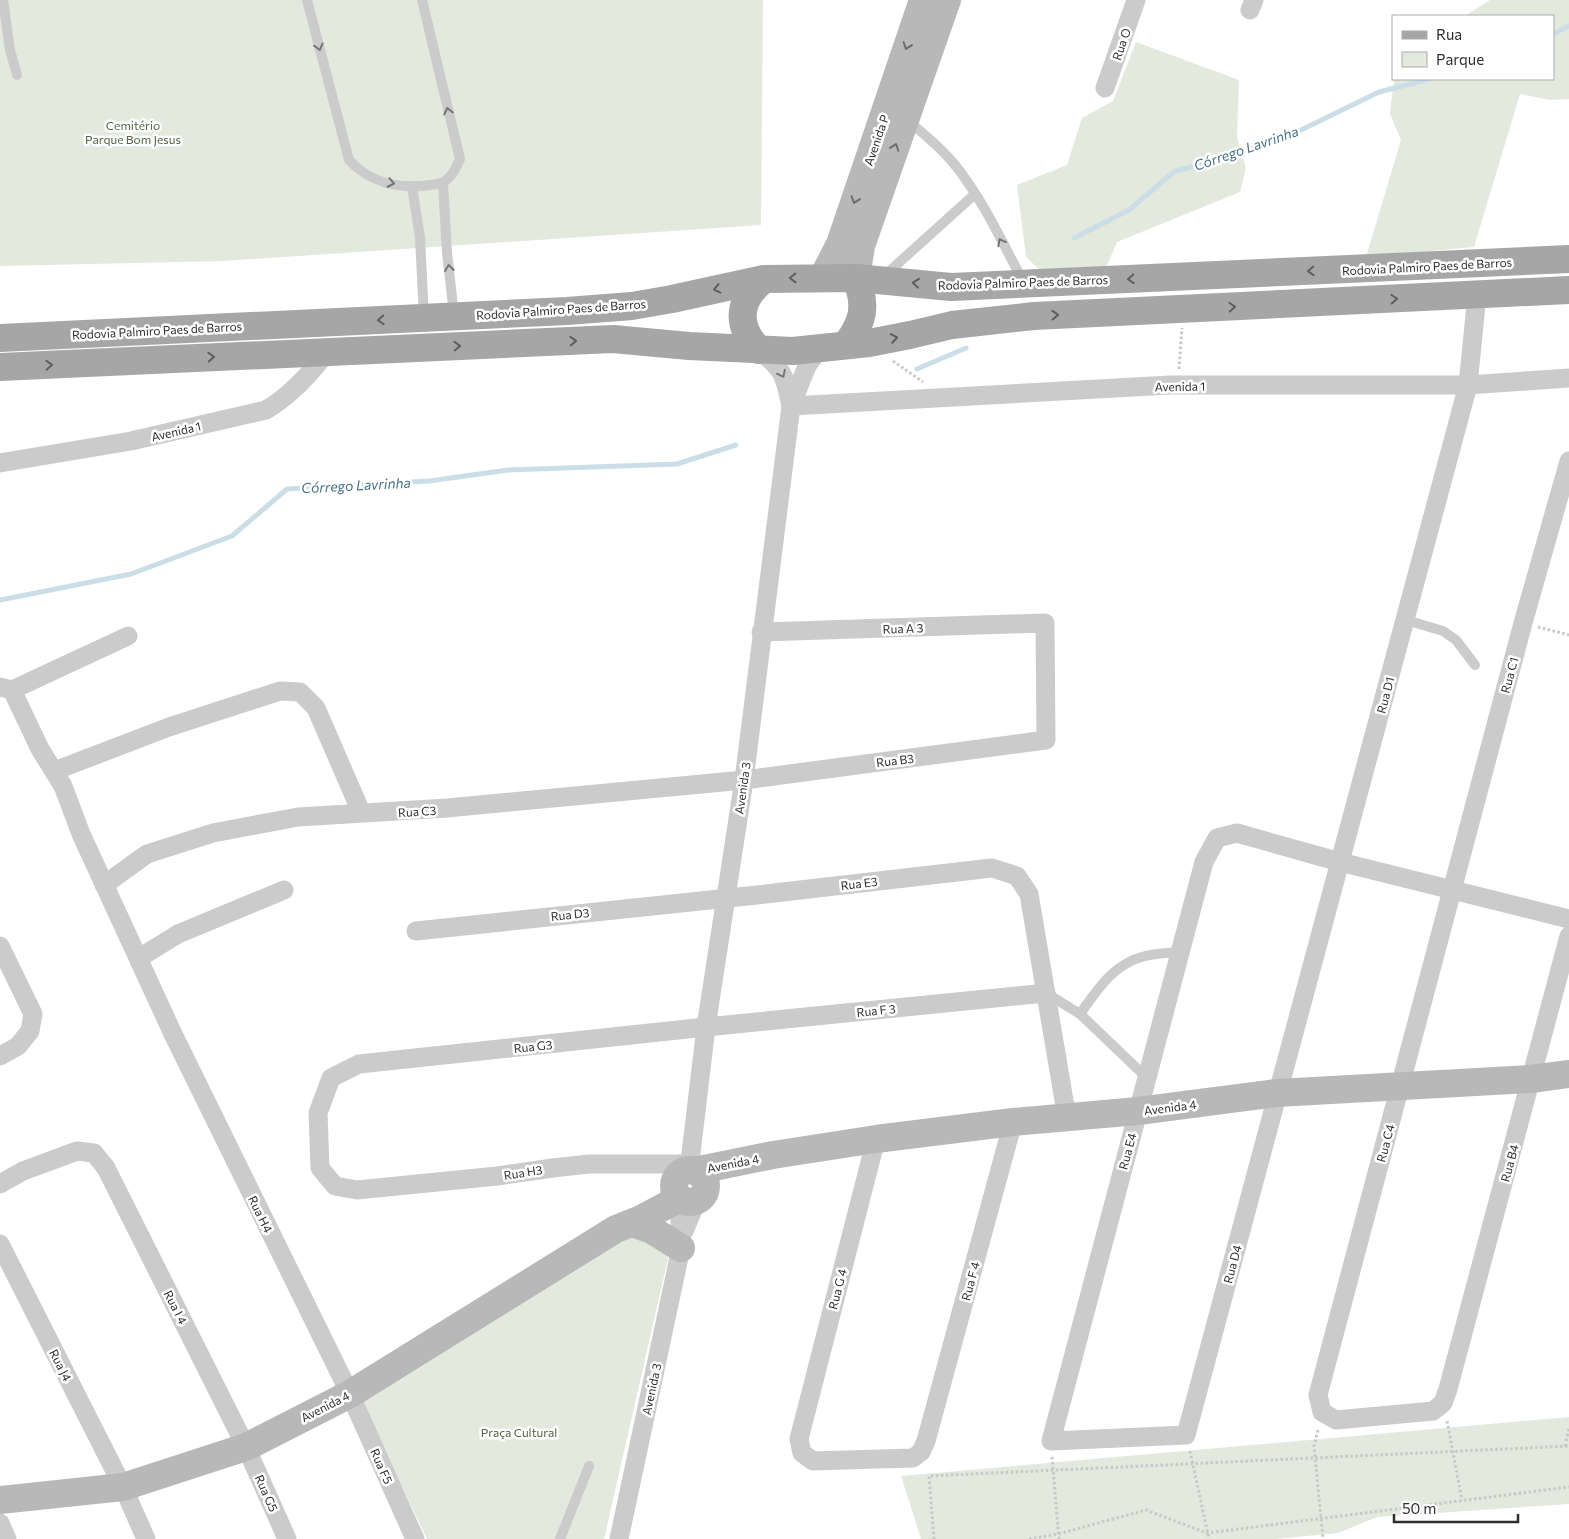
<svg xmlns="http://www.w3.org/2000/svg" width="1569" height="1539" font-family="Commissioner,sans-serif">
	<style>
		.green { fill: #e4e9dd }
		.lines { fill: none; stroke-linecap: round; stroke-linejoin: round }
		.stream { stroke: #cbdee7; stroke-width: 5 }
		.path { stroke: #c8c8c8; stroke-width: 3; stroke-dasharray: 2.5 2.5; stroke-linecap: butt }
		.lane { stroke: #cbcbcb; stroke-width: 10 }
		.street { stroke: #cbcbcb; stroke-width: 19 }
		.secondary { stroke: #b8b8b8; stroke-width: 28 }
		.primary { stroke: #a6a6a6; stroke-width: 28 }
		.oneway { stroke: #6c6c6c }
		.oneway2 { stroke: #757575 }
		.oneway3 { stroke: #5e5e5e }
		.labels { text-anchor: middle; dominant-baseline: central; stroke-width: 5; stroke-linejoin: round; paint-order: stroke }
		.street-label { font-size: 12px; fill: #2e2e2e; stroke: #fff }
		.park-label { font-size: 12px; fill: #536441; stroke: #fff }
		.water-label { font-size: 14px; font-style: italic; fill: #467186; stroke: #fff }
	</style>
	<rect width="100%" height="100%" fill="#fff"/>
	<g class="green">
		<polygon points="0,0 763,0 761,225 224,261 0,266"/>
		<polygon points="1490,0 1569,0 1569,99 1550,100 1520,94 1474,247 1366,257 1401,140 1390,114 1394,79 1553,79 1553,16 1465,16"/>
		<polygon points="1136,42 1239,80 1237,138 1246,168 1240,192 1117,242 1105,270 1044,274 1026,257 1017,185 1067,165 1082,118 1113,101"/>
		<polygon points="635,1234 670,1250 604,1539 427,1539 362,1403"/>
		<polygon points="1569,1417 1569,1504 1377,1517 1338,1533 1275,1539 921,1539 901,1476"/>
	</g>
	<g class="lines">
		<g class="stream">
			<polyline points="1553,34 1569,26"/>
			<polyline points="1074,238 1129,210 1175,171 1216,161 1297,132 1379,92 1429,79"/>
			<polyline points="917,369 966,348"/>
			<polyline points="0,600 131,574 232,536 287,489 429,481 508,470 677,464 736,445"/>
		</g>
		<g class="path">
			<polyline points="893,361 923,382"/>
			<polyline points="1179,369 1182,328"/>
			<polyline points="1538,627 1569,635"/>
			<polyline points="1447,1421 1462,1500"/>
			<polyline points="1318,1430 1314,1446 1323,1539"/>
			<polyline points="1565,1446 1569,1428"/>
			<polyline points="1190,1451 1209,1539"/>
			<polyline points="1052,1457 1059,1539"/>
			<polyline points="934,1539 929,1476 1569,1446"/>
			<polyline points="1029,1539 1058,1534 1146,1510 1207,1533 1569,1487"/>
		</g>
		<g class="lane">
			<polyline points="3,0 10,50 17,75"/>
			<path d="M307 0 349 160C370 183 400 189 430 185 435 184 441 184 445 181 453 175 456 168 460 159L422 0"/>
			<path d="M907 120C924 134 941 148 955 165 983 200 1002 242 1023 281"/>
			<polyline points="443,183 447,253 454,315"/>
			<polyline points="412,187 420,237 424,317"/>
			<polyline points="883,277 975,194"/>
			<polyline points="1406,620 1443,631 1456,640 1475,665"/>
			<polyline points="1046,993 1080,1014 1147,1078"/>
			<path d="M1080 1014C1098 989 1113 964 1145 956 1156 953 1168 953 1179 952"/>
			<polyline points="560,1539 589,1466"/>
		</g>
		<g class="street">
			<polyline points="1250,10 1254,0"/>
			<polyline points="1105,88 1136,0"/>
			<polyline points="1477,295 1468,385 1186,1435 1051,1441 1204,862 1217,838 1237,833 1340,862 1569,919"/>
			<path d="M759 350C785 372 784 374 791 406"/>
			<polyline points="791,406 1170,385 1468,385 1569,378"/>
			<polyline points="1569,461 1523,623 1318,1395 1322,1412 1336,1420 1433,1411 1443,1403 1448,1389 1569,936"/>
			<path d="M0 463 131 441 266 410C291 395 310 374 328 351"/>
			<polyline points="0,687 12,690 40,749 63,786 81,834 173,1034 350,1394 415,1539"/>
			<polyline points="12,690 128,636"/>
			<polyline points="54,771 169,727 280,691 300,692 316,708 361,812"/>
			<polyline points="104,885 147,854 213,833 298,817 447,808 744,780 1046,740 1045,623 761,632"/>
			<polyline points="416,931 757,895 992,868 1017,876 1029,894 1067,1118"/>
			<polyline points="0,946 33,1014 30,1031 18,1046 0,1056"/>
			<polyline points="139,958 178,934 284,890"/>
			<polyline points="876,1139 799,1439 802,1453 813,1461 913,1458 921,1452 926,1441 1013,1122"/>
			<polyline points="690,1164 589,1164 553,1168 497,1176 357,1190 335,1186 320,1168 318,1113 331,1078 359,1064 706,1027 1046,993"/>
			<polyline points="689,1170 706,1027 744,780 791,406 807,366 819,349"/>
			<polyline points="0,1184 23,1171 77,1151 94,1153 106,1168 246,1447 287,1539"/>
			<polyline points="684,1231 697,1200"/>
			<polyline points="0,1244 123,1487 146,1539"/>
			<polyline points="0,1523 7,1539"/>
			<polyline points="619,1539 681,1248 680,1220 682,1199"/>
		</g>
		<g class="secondary">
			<polyline points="823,277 840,244 923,0"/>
			<polyline points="856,278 861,246 947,0"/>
			<circle cx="690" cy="1186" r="16"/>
			<polyline points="694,1171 773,1155 876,1139 1013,1122 1138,1111 1277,1093 1531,1079 1569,1074"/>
			<polyline points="632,1223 652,1230 681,1248"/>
			<polyline points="0,1500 123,1487 246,1447 350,1394 616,1229 641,1219 680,1198"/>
		</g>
		<g class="primary">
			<polyline points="0,338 567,311 632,306 672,299 764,279 856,278 951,287 1569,259"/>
			<path d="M846 345C864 321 867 306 856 278"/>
			<path d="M759 350C735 325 738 300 764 279"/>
			<polyline points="0,367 613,339 689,346 793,351 869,343 910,335 952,325 1034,316 1569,290"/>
		</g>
	</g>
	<defs><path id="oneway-chevron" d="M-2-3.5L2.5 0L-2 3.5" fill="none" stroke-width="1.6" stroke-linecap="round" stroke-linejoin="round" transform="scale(1.25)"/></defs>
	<g class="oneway">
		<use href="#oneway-chevron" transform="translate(907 46) rotate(109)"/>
		<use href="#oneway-chevron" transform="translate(895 147) rotate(-71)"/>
		<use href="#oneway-chevron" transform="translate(855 200) rotate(109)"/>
	</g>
	<g class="oneway2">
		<use href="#oneway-chevron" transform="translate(319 47) rotate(75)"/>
		<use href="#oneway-chevron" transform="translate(448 111) rotate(-103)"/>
		<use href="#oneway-chevron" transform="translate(391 183) rotate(12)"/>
		<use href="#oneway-chevron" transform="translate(1001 242) rotate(-119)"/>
		<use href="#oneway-chevron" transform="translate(449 268) rotate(-97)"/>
		<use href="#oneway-chevron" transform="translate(782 374) rotate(64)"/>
	</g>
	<g class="oneway3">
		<use href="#oneway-chevron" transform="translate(1311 271) rotate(177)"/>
		<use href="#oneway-chevron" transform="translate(793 278) rotate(179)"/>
		<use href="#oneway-chevron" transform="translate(1131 279) rotate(177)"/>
		<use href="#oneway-chevron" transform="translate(916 283) rotate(-174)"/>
		<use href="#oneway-chevron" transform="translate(717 289) rotate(167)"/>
		<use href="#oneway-chevron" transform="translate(1394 299) rotate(-3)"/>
		<use href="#oneway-chevron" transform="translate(1232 307) rotate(-3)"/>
		<use href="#oneway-chevron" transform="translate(1055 315) rotate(-2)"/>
		<use href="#oneway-chevron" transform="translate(381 320) rotate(177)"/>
		<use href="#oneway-chevron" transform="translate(894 338) rotate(-10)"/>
		<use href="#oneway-chevron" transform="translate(573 341) rotate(-2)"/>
		<use href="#oneway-chevron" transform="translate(457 346) rotate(-2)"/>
		<use href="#oneway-chevron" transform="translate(211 357) rotate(-3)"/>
		<use href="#oneway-chevron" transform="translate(49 365) rotate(-3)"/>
	</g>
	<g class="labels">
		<g class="street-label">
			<text transform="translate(1121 44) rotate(-71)">Rua O</text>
			<text transform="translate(876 140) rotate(-71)">Avenida P</text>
			<text transform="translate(1427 266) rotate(-3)">Rodovia Palmiro Paes de Barros</text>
			<text transform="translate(1023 282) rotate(-2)">Rodovia Palmiro Paes de Barros</text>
			<text transform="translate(561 309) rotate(-4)">Rodovia Palmiro Paes de Barros</text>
			<text transform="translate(157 330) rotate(-3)">Rodovia Palmiro Paes de Barros</text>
			<text transform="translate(1180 386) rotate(-1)">Avenida 1</text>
			<text transform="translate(176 431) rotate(-13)">Avenida 1</text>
			<text transform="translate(903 628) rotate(-2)">Rua A 3</text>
			<text transform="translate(1509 675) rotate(-75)">Rua C1</text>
			<text transform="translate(1385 695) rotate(-75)">Rua D1</text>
			<text transform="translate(895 760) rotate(-7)">Rua B3</text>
			<text transform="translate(742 788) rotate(-82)">Avenida 3</text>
			<text transform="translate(417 811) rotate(-4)">Rua C3</text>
			<text transform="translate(859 883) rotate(-7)">Rua E3</text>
			<text transform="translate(570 914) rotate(-6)">Rua D3</text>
			<text transform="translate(876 1010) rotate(-6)">Rua F 3</text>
			<text transform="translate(533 1046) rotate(-6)">Rua G3</text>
			<text transform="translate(1170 1107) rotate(-7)">Avenida 4</text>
			<text transform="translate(1385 1143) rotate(-75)">Rua C4</text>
			<text transform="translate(1127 1151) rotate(-75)">Rua E4</text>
			<text transform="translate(733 1163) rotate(-11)">Avenida 4</text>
			<text transform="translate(1509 1163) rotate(-75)">Rua B4</text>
			<text transform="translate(523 1172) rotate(-9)">Rua H3</text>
			<text transform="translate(261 1214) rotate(64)">Rua H4</text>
			<text transform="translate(1232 1264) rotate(-75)">Rua D4</text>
			<text transform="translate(970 1281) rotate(-75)">Rua F 4</text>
			<text transform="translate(837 1289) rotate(-76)">Rua G 4</text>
			<text transform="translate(176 1307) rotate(63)">Rua I 4</text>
			<text transform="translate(61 1365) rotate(63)">Rua J4</text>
			<text transform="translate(651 1389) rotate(-78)">Avenida 3</text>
			<text transform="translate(325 1406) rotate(-27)">Avenida 4</text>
			<text transform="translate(382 1466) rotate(66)">Rua F5</text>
			<text transform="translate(267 1493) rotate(66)">Rua G5</text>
		</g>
		<g class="park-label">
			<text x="133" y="125">Cemitério<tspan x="133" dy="14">Parque Bom Jesus</tspan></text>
			<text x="519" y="1432">Praça Cultural</text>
		</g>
		<g class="water-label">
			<text transform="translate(1246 148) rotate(-19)">Córrego Lavrinha</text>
			<text transform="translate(356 485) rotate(-3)">Córrego Lavrinha</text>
		</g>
	</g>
	<rect x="1392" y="15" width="162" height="65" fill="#ffffff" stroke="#ababab"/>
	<rect x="1402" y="31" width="25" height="8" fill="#a6a6a6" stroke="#ababab"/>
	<text x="1436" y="40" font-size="15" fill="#2e2e2e">Rua</text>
	<rect x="1402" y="52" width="25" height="15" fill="#e4e9dd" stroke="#ababab"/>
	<text x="1436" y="65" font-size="15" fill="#2e2e2e">Parque</text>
	<path d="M1394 1514v8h124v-8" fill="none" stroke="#2e2e2e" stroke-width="2.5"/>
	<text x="1402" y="1514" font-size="15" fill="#2e2e2e" stroke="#ffffff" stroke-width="4" paint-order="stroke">50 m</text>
</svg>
